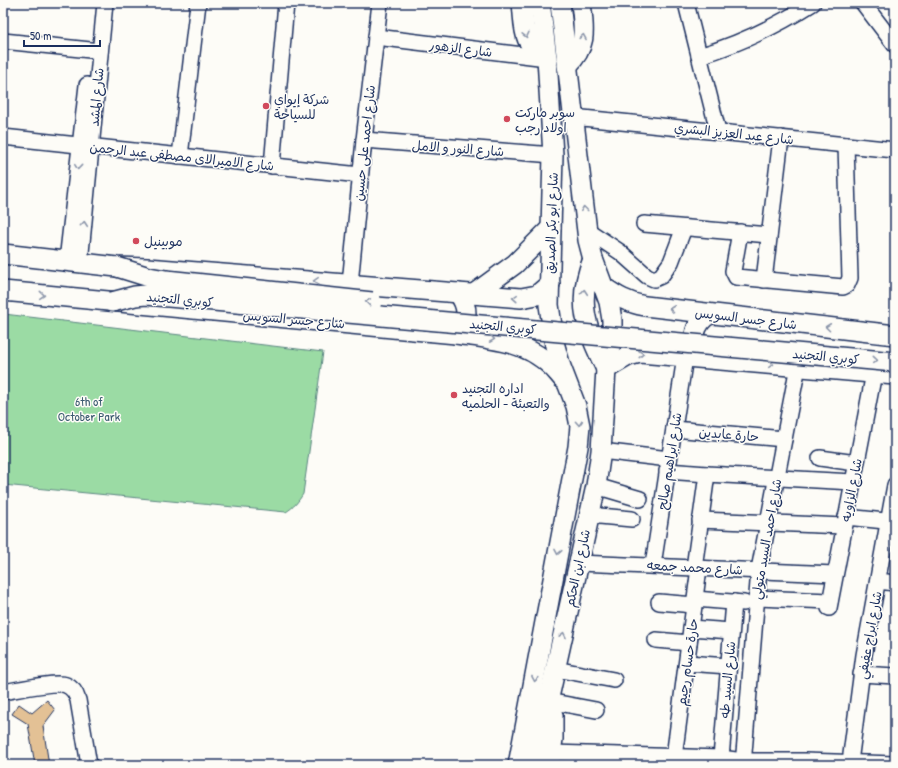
<svg xmlns="http://www.w3.org/2000/svg" width="898" height="768" font-family="'Patrick Hand','Playpen Sans Arabic',sans-serif">
	<style>
		.green { fill: #9bdba4; stroke: #5b8581 }
		.building { fill: #e3c195; stroke: #1b2f5e }
		.lines { fill: none; stroke-linecap: round; stroke-linejoin: round }
		.minor-casing { stroke: #1b2f5e; stroke-width: 18 }
		.major-casing { stroke: #1b2f5e; stroke-width: 22 }
		.minor { stroke: #fdfcf7; stroke-width: 15 }
		.major { stroke: #fdfcf7; stroke-width: 19 }
		.major-bridge-casing { stroke: #1b2f5e; stroke-width: 22; stroke-linecap: butt }
		.major-bridge { stroke: #fdfcf7; stroke-width: 19 }
		.oneway { stroke: #8c96aa }
		.poi-dot { fill: #d1495b; stroke: #fdfcf7; stroke-width: 1.5 }
		.labels { text-anchor: middle; dominant-baseline: central; stroke-width: 3; stroke-linejoin: round; paint-order: stroke }
		.street-label { font-size: 13px; fill: #1b2f5e; stroke: #fdfcf7 }
		.poi-label { font-size: 13px; fill: #1b2f5e; stroke: #fdfcf7; text-anchor: start }
		.park-label { font-size: 13px; fill: #3b5a70; stroke: #fdfcf7 }
	</style>
	<rect width="100%" height="100%" fill="#fdfcf7"/>
	<filter id="ink" filterUnits="userSpaceOnUse"><feTurbulence type="fractalNoise" baseFrequency=".025" numOctaves="2"/><feDisplacementMap in="SourceGraphic" scale="8" xChannelSelector="R" yChannelSelector="G"/><feConvolveMatrix kernelMatrix="1 2 1 2 8 2 1 2 1" color-interpolation-filters="sRGB"/></filter>
	<g filter="url(#ink)">
		<path class="green" d="M4 314 323 352 303 494C298 502 294 507 286 512L3 485V326Z"/>
		<polygon class="building" points="47,700 55,710 43,726 49,765 35,765 28,724 12,714 19,704 32,713"/>
		<g class="lines">
			<g class="minor-casing">
				<g id="minor">
					<polyline points="686,3 718,131"/>
					<polyline points="863,3 895,45"/>
					<polyline points="376,37 547,58"/>
					<polyline points="3,41 100,51"/>
					<path d="M699 56C739 44 777 26 813 3"/>
					<polyline points="573,117 895,150"/>
					<polyline points="3,137 360,175"/>
					<polyline points="364,140 553,155"/>
					<polyline points="180,156 198,3"/>
					<polyline points="272,166 286,3"/>
					<polyline points="644,224 769,235"/>
					<polyline points="587,230 620,252 647,276 654,279 661,276 671,262 684,228"/>
					<polyline points="740,232 733,271 736,277 843,287 847,285 850,278 846,145"/>
					<polyline points="67,261 87,85"/>
					<polyline points="80,263 105,3"/>
					<polyline points="764,280 781,138"/>
					<polyline points="350,284 364,140 380,3"/>
					<polyline points="674,429 784,439"/>
					<polyline points="601,451 669,459"/>
					<polyline points="820,458 856,463"/>
					<polyline points="667,471 707,474 853,482"/>
					<polyline points="596,486 640,499"/>
					<polyline points="589,515 632,519"/>
					<polyline points="846,517 895,522"/>
					<polyline points="700,520 844,526"/>
					<polyline points="579,563 835,574"/>
					<polyline points="653,565 685,357"/>
					<polyline points="694,568 707,474"/>
					<polyline points="878,581 895,583"/>
					<polyline points="756,598 830,601"/>
					<polyline points="695,599 744,603"/>
					<polyline points="659,602 694,605"/>
					<polyline points="829,608 874,373"/>
					<polyline points="691,628 731,631"/>
					<polyline points="656,640 689,643"/>
					<polyline points="687,663 728,666"/>
					<polyline points="555,669 614,680"/>
					<polyline points="861,674 895,676"/>
					<path d="M3 692C16 690 56 681 66 685 73 688 76 693 78 700L89 765"/>
					<polyline points="548,701 596,710"/>
					<polyline points="552,753 721,758 743,761 804,761 895,764"/>
					<polyline points="674,757 699,568"/>
					<polyline points="721,758 734,602"/>
					<polyline points="850,762 864,655 895,485"/>
					<polyline points="743,765 759,570 798,366"/>
				</g>
			</g>
			<g class="major-casing">
				<g id="major">
					<path d="M522 3C525 29 521 44 547 58"/>
					<path d="M567 66C588 46 584 29 581 3"/>
					<polyline points="3,254 117,267 147,268 521,298 537,295 550,284"/>
					<path d="M593 259C575 303 587 329 606 369"/>
					<path d="M602 286C616 296 628 303 645 306L895 335"/>
					<path d="M3 291 456 334C499 340 534 341 563 379"/>
					<polyline points="474,294 515,264 551,228"/>
					<path d="M456 334C469 321 469 307 458 293"/>
					<path d="M705 356C688 344 694 323 710 314"/>
					<polyline points="606,369 628,356 640,353 895,375"/>
					<polyline points="518,765 578,447 580,426 576,406 561,367 555,346 549,305 553,155 547,58 540,3"/>
					<polyline points="534,765 596,486 601,451 606,369 612,338 612,320 609,302 593,259 588,240 560,3"/>
					<polyline points="549,765 553,739 553,715"/>
				</g>
			</g>
			<use href="#minor" class="minor"/>
			<use href="#major" class="major"/>
			<g class="major-bridge-casing">
				<g id="major-bridge">
					<polyline points="117,267 149,277 166,280 372,302"/>
					<polyline points="112,302 135,296 146,295 895,362"/>
				</g>
			</g>
			<use href="#major-bridge" class="major-bridge"/>
		</g>
		<defs><path id="oneway-chevron" d="M-2-3.5L2.5 0L-2 3.5" fill="none" stroke-width="1.6" stroke-linecap="round" stroke-linejoin="round"/></defs>
		<g class="oneway">
			<use href="#oneway-chevron" transform="translate(526 35) rotate(77)"/>
			<use href="#oneway-chevron" transform="translate(583 37) rotate(-81)"/>
			<use href="#oneway-chevron" transform="translate(78 167) rotate(96)"/>
			<use href="#oneway-chevron" transform="translate(584 209) rotate(-97)"/>
			<use href="#oneway-chevron" transform="translate(84 224) rotate(-85)"/>
			<use href="#oneway-chevron" transform="translate(316 281) rotate(-176)"/>
			<use href="#oneway-chevron" transform="translate(584 292) rotate(-85)"/>
			<use href="#oneway-chevron" transform="translate(42 295) rotate(5)"/>
			<use href="#oneway-chevron" transform="translate(515 298) rotate(-176)"/>
			<use href="#oneway-chevron" transform="translate(368 302) rotate(-174)"/>
			<use href="#oneway-chevron" transform="translate(672 309) rotate(-173)"/>
			<use href="#oneway-chevron" transform="translate(828 327) rotate(-173)"/>
			<use href="#oneway-chevron" transform="translate(492 339) rotate(8)"/>
			<use href="#oneway-chevron" transform="translate(641 354) rotate(-3)"/>
			<use href="#oneway-chevron" transform="translate(875 360) rotate(5)"/>
			<use href="#oneway-chevron" transform="translate(771 364) rotate(5)"/>
			<use href="#oneway-chevron" transform="translate(579 423) rotate(86)"/>
			<use href="#oneway-chevron" transform="translate(558 552) rotate(100)"/>
			<use href="#oneway-chevron" transform="translate(563 635) rotate(-78)"/>
			<use href="#oneway-chevron" transform="translate(535 679) rotate(100)"/>
		</g>
	</g>
	<g class="poi-dot">
		<circle cx="266" cy="106" r="4"/>
		<circle cx="507" cy="119" r="4"/>
		<circle cx="136" cy="241" r="4"/>
		<circle cx="454" cy="395" r="4"/>
	</g>
	<g class="labels">
		<g class="street-label">
			<text transform="translate(461 48) rotate(7)">شارع الزهور</text>
			<text transform="translate(96 97) rotate(-85)">شارع المشد</text>
			<text transform="translate(734 133) rotate(6)">شارع عبد العزيز البشري</text>
			<text transform="translate(364 143) rotate(-84)">شارع احمد على حسين</text>
			<text transform="translate(458 148) rotate(4)">شارع النور و الامل</text>
			<text transform="translate(182 156) rotate(6)">شارع الاميرالاى مصطفى عبد الرحمن</text>
			<text transform="translate(551 223) rotate(-88)">شارع ابو بكر الصديق</text>
			<text transform="translate(180 299) rotate(5)">كوبري التجنيد</text>
			<text transform="translate(746 318) rotate(7)">شارع جسر السويس</text>
			<text transform="translate(294 319) rotate(5)">شارع جسر السويس</text>
			<text transform="translate(503 326) rotate(5)">كوبري التجنيد</text>
			<text transform="translate(826 356) rotate(5)">كوبري التجنيد</text>
			<text transform="translate(729 434) rotate(5)">حارة عابدين</text>
			<text transform="translate(669 461) rotate(-81)">شارع ابراهيم صالح</text>
			<text transform="translate(851 490) rotate(-79)">شارع الزاويه</text>
			<text transform="translate(766 539) rotate(-80)">شارع احمد السيد متولي</text>
			<text transform="translate(695 567) rotate(3)">شارع محمد جمعه</text>
			<text transform="translate(577 568) rotate(-78)">شارع ابن الحكم</text>
			<text transform="translate(869 635) rotate(-80)">شارع ابراج عفيفي</text>
			<text transform="translate(687 662) rotate(-82)">حارة حسام رحيم</text>
			<text transform="translate(727 680) rotate(-85)">شارع السيد طه</text>
		</g>
		<g class="poi-label">
			<text x="274" y="99">شركة إيواي<tspan x="274" dy="15">للسياحة</tspan></text>
			<text x="515" y="112">سوبر ماركت<tspan x="515" dy="15">اولاد رجب</tspan></text>
			<text x="144" y="241">موبينيل</text>
			<text x="462" y="388">اداره التجنيد<tspan x="462" dy="15">والتعبئة - الحلميه</tspan></text>
		</g>
		<g class="park-label">
			<text x="89" y="401">6th of<tspan x="89" dy="15">October Park</tspan></text>
		</g>
	</g>
	<rect width="898" height="768" fill="none" stroke="#fdfcf7" stroke-width="16"/>
	<rect x="8" y="8" width="882" height="752" fill="none" stroke="#1b2f5e" stroke-width="1.5" filter="url(#ink)"/>
	<path d="M24 40v6h76v-6" fill="none" stroke="#1b2f5e" stroke-width="2"/>
	<text x="30" y="40" font-size="12" fill="#1b2f5e" stroke="#fdfcf7" stroke-width="3" paint-order="stroke">50 m</text>
</svg>
